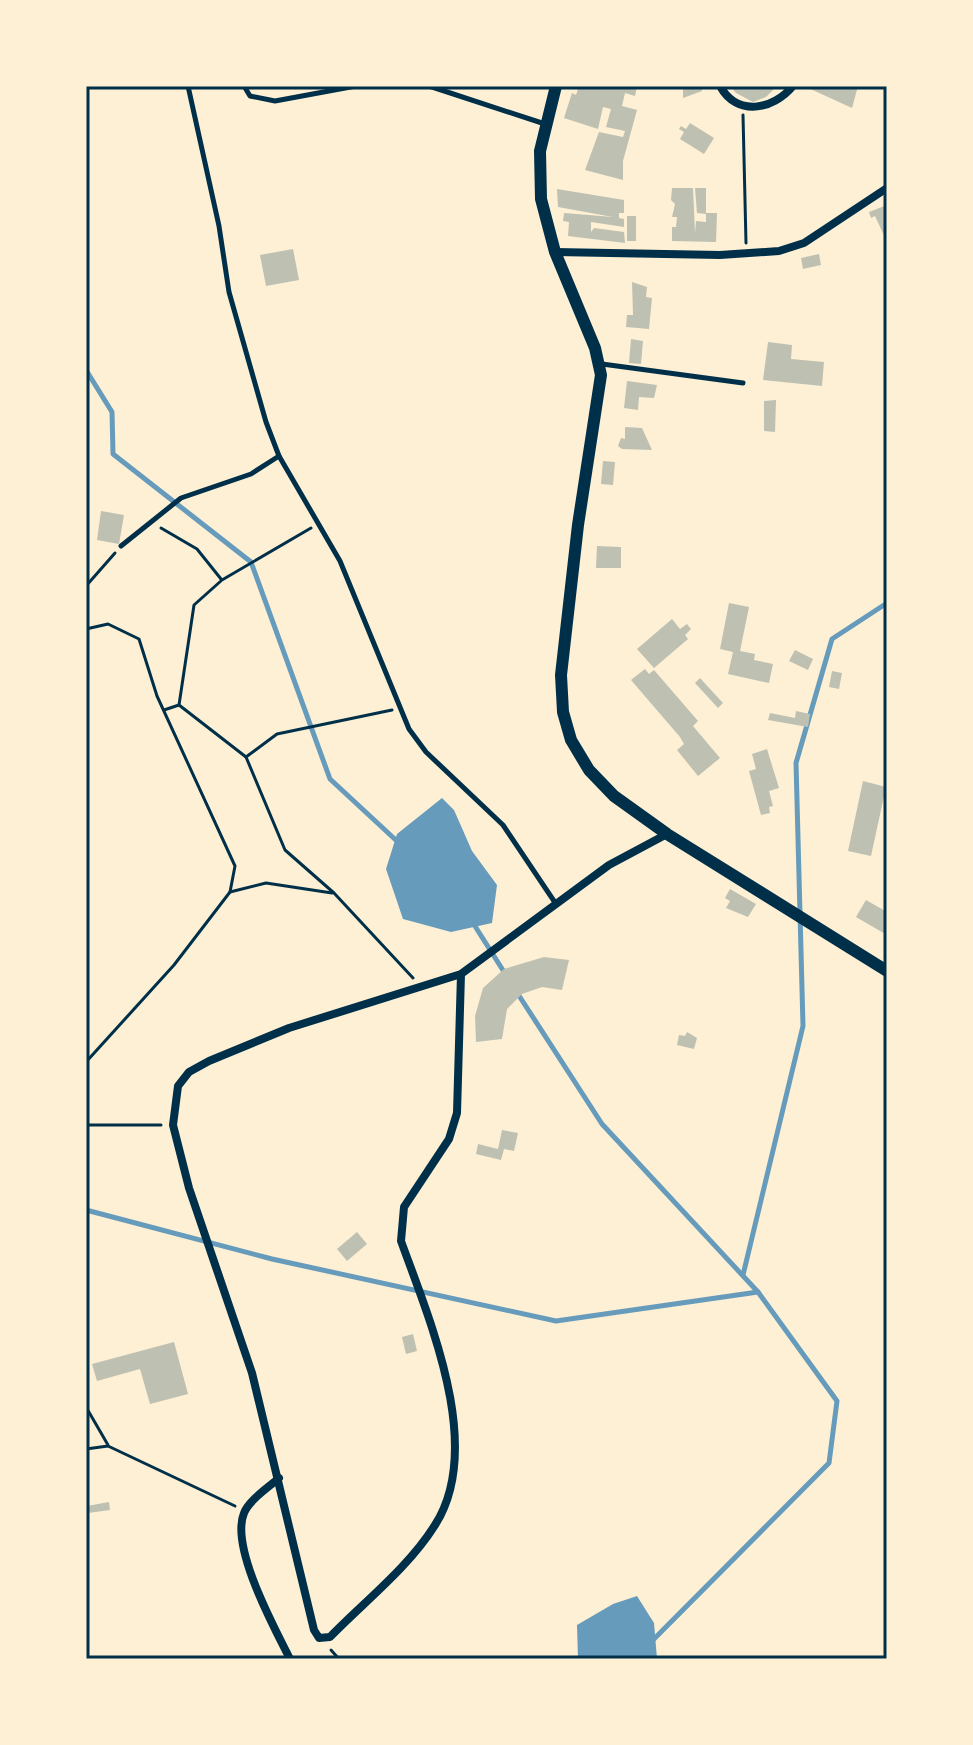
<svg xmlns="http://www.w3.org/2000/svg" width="973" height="1745" font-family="Spectral,serif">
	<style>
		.water { fill: #669bbc }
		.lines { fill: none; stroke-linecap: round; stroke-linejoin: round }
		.stream { stroke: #669bbc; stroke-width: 5 }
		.building { fill: #bec0b2 }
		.path { stroke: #003049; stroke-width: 3 }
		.service { stroke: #003049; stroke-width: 5 }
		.minor { stroke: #003049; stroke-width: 8 }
		.secondary { stroke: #003049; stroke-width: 12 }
		.neatline { fill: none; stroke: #003049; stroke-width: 3 }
	</style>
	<rect width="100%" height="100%" fill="#fdf0d5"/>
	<g class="water">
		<polygon points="442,798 454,810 472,851 497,885 492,923 451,932 403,919 386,869 397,834"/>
		<polygon points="637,1596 654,1623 657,1659 578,1659 577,1625 613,1604"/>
	</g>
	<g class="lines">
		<g class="stream">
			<polyline points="86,370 112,412 113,454 251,562 330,779 399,843"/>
			<polyline points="473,923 506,975"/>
			<polyline points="516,991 602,1124 758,1292 837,1401 829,1463 651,1642"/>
			<polyline points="86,1210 272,1259 556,1321 758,1292"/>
			<polyline points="743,1275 803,1026 796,763 832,639 887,603"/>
		</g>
	</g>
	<g class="building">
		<polygon points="579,86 637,86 635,96 625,93 622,106 637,110 623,161 623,180 585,170 599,132 623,137 625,131 606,127 611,109 603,107 598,129 564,118 572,93 576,95"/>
		<polygon points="683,86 702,86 702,91 683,98"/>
		<polygon points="730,86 777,86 766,97 753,102 736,93"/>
		<polygon points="804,86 858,86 852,108"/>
		<polygon points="690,123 714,138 704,154 680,139 684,132 679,129 681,126 686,129"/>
		<polygon points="672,188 693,188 695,233 696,221 706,222 706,213 717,213 716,242 672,241 672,227 676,227 677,217 672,217 675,204 671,200"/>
		<polygon points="695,188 706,188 706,214 697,213"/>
		<polygon points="557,189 624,200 624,213 619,213 619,218 624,219 624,227 591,222 591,232 594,228 624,232 625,243 568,236 569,222 563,221 564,213 613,217 558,207"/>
		<polygon points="887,205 887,242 875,216 871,218 869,212"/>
		<rect x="627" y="216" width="9" height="25"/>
		<polygon points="293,249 299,280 266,286 260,255"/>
		<polygon points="819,254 821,265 803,269 801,258"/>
		<polygon points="632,282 647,287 646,297 652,298 649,329 626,327 627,315 633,315"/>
		<polygon points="631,339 643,341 641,364 629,363"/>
		<polygon points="768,342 792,345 791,359 824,362 822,386 763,380"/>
		<polygon points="627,381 657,385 654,398 639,397 638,410 624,408"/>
		<polygon points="776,400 775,432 764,431 764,401"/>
		<polygon points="625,427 642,428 652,450 622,449 618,446 621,438 625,439"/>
		<polygon points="603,461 615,462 613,485 601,484"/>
		<polygon points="101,511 124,515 119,544 97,540"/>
		<polygon points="597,546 621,547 621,568 596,568"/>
		<polygon points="729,603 749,607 740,651 755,654 754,660 773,664 769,683 728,674 733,652 720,649"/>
		<polygon points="672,619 680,629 687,624 691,629 685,635 688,639 654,668 637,649"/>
		<polygon points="795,650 813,659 808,670 789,661"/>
		<polygon points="645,669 649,674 654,670 698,721 693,726 720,758 698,776 677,750 684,744 680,737 631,680"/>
		<polygon points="832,671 842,673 839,689 829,687"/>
		<polygon points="700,678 723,703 718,708 695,683"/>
		<polygon points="796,711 810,714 808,727 768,720 770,713 795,718"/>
		<polygon points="767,749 779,788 769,791 773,806 769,807 770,813 761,815 749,771 756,769 752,754"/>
		<polygon points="863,781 886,787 871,856 848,851"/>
		<polygon points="730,889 756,904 748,917 726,908 730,901 725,898"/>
		<polygon points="866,900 887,912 887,935 856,917"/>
		<polygon points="544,957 569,960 562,990 542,987 522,994 507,1009 502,1039 476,1042 475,1016 483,988 504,969"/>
		<polygon points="687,1032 697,1038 694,1049 677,1045 679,1035 685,1036"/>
		<polygon points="502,1130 518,1133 514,1151 504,1149 501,1160 476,1154 478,1144 498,1149"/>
		<polygon points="357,1232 367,1244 347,1261 337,1249"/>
		<polygon points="413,1334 417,1351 406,1354 402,1337"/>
		<polygon points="174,1342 188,1394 150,1404 140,1369 97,1381 92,1364"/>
		<polygon points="109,1502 110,1510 88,1513 87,1506"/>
	</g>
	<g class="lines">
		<g class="path">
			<polyline points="743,115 746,243"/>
			<polyline points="161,528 197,549 221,579"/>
			<polyline points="311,528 222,580 194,605 179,705 246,757 285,850 334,893 413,978"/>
			<polyline points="86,586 115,553"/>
			<polyline points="86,629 108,624 139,639 157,696 235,866 230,892 174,965 86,1062"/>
			<polyline points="164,710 179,705"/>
			<polyline points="246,757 277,734 392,710"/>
			<polyline points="230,892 266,883 332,893"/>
			<polyline points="86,1125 161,1125"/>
			<polyline points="86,1407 108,1445"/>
			<polyline points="108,1446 235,1506"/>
			<polyline points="86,1449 108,1446"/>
			<polyline points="331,1650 339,1659"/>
		</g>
		<g class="service">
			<polyline points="188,86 219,226 229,292 266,422 279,456 340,561 409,729 426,752 503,825 556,904"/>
			<polyline points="244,86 250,96 275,101 356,86"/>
			<polyline points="429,86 545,124"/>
			<polyline points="602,364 743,383"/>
			<polyline points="121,546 181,498 251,474 279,456"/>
		</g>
		<g class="minor">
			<path d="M720 86C737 117 773 110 793 86"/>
			<polyline points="555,252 720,255 779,251 804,243 887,188"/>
			<path d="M461 974 457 1113 449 1139 404 1207 401 1241C429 1319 485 1447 435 1525 408 1568 365 1601 330 1637L319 1638 314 1630 252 1373 189 1188 173 1125 178 1086 189 1072 209 1061 289 1028 461 974 609 865 667 834"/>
			<path d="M279 1478C269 1487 249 1500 244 1513 230 1547 274 1627 290 1659"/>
		</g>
		<polyline class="secondary" points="556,86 540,151 541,199 555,252 595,348 601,375 578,525 561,675 563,712 571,740 589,770 614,796 667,834 887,971"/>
	</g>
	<rect width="973" height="1745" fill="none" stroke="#fdf0d5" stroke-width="176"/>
	<rect x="88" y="88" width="797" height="1569" class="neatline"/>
</svg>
